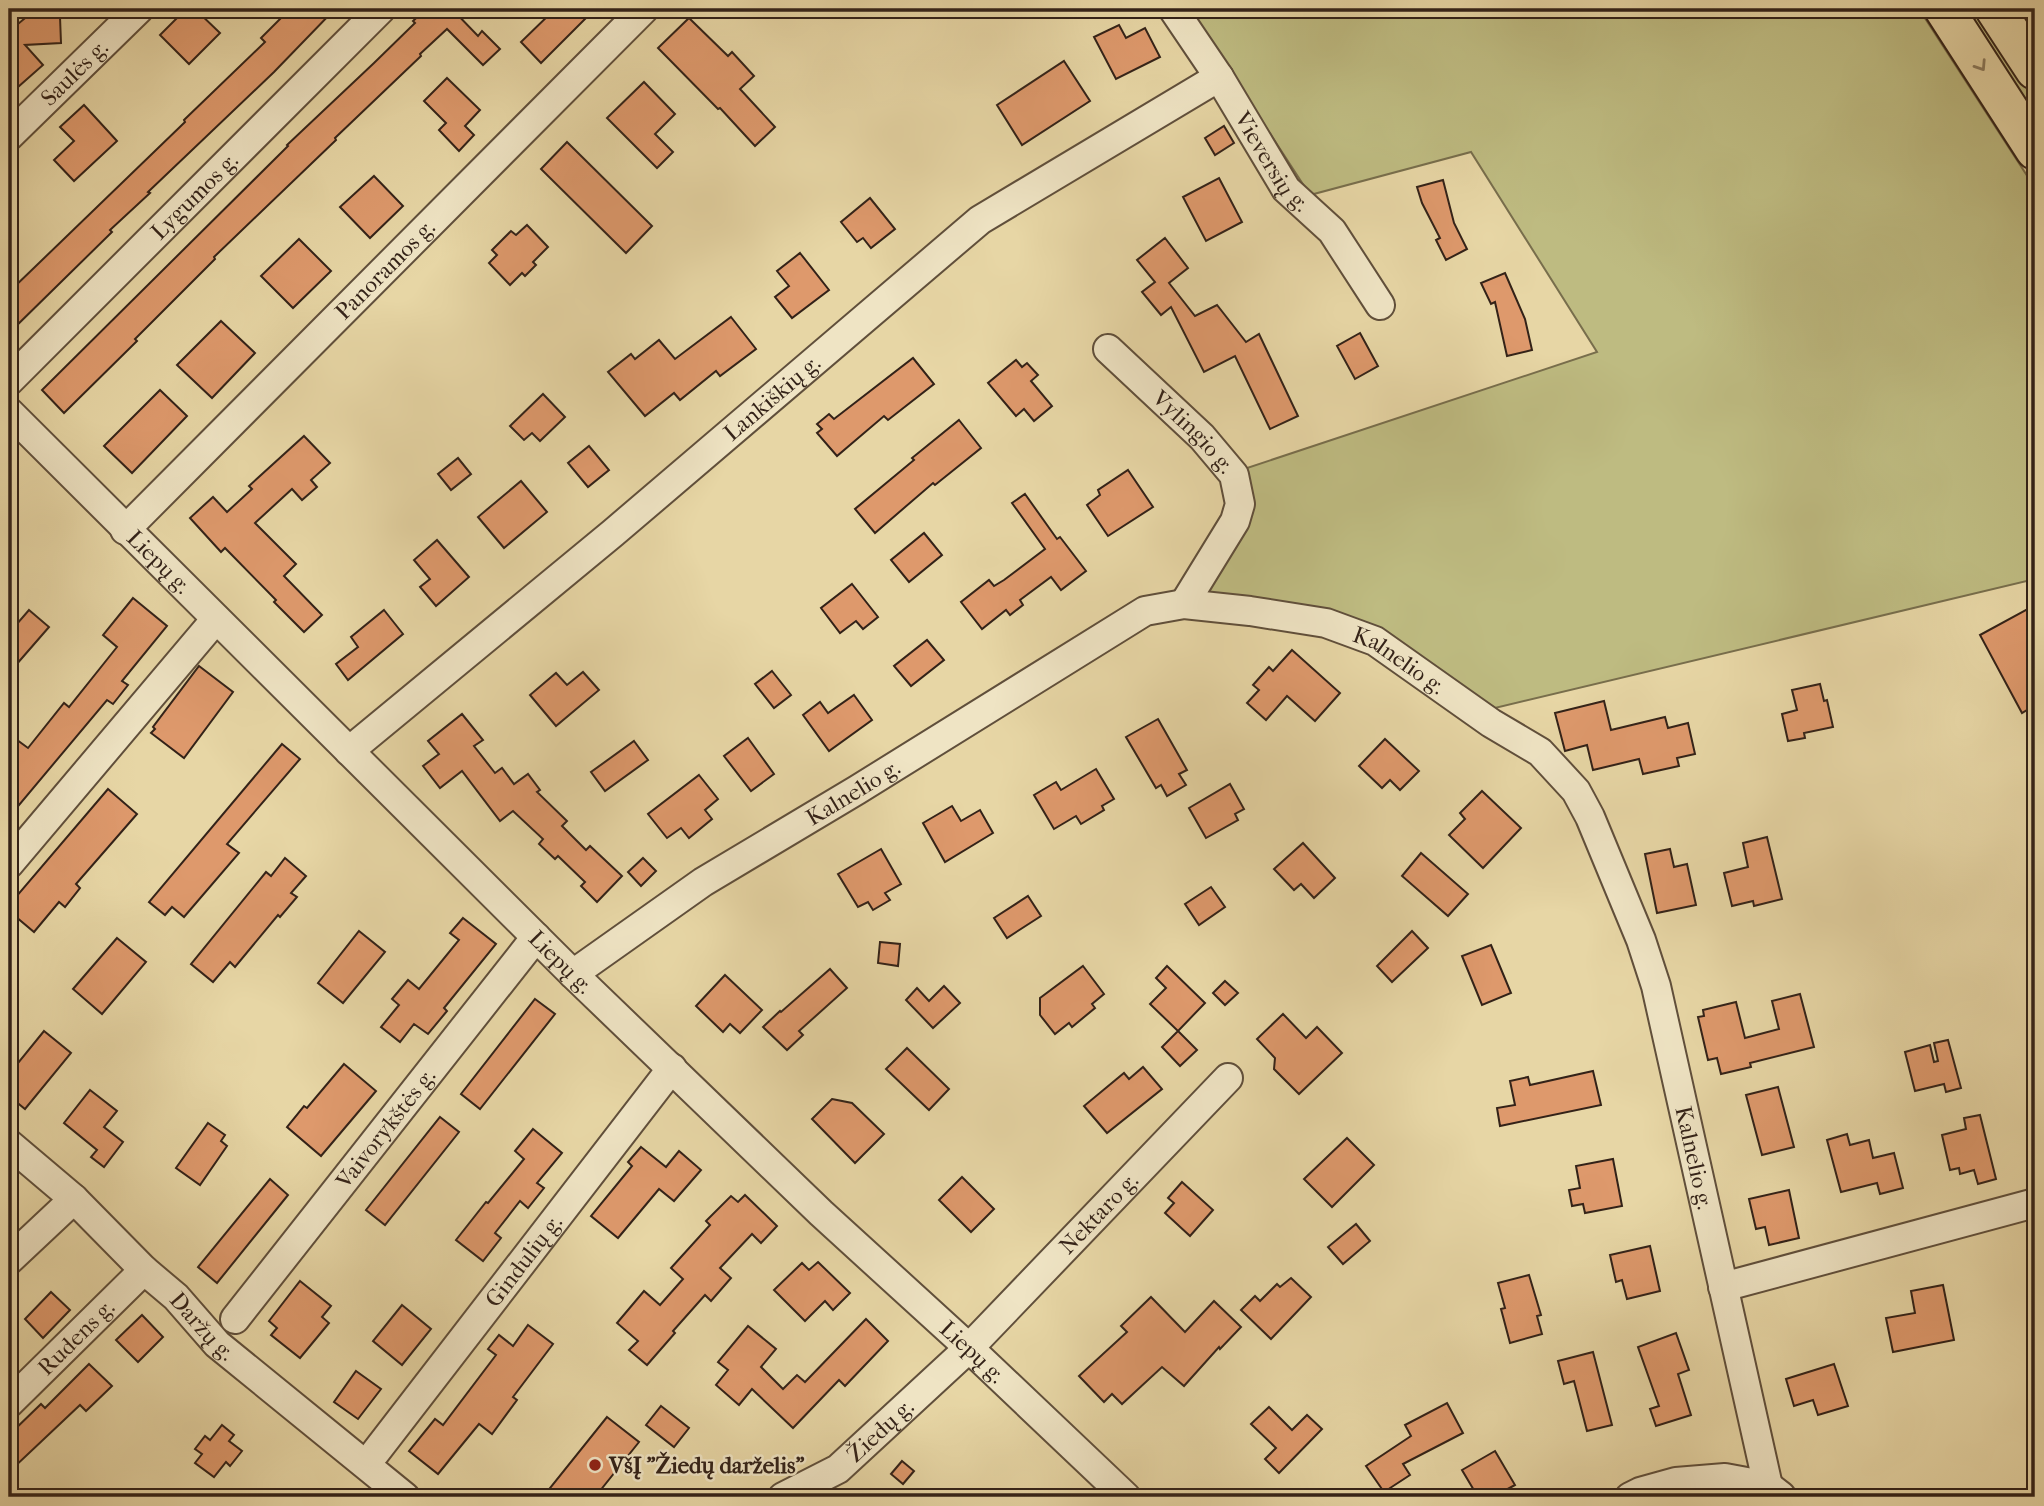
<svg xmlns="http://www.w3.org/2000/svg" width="2044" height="1506" font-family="'IM FELL French Canon',serif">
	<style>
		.green { fill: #bebb81; stroke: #786e4c; stroke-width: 2 }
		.building { fill: #de996c; stroke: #332218; stroke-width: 2 }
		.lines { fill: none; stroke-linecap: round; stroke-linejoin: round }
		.minor-casing { stroke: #604f3b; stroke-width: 32 }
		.highway-casing { stroke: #332218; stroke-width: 42 }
		.minor { stroke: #efe4c4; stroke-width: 28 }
		.highway { stroke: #e7d6a5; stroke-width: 38 }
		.oneway { stroke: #8d7c5e }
		.poi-dot { fill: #8f2418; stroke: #efe4c4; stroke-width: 2.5 }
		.labels { text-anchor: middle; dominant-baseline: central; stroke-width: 5; stroke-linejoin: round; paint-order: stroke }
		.street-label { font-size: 23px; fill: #332218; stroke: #efe4c4 }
		.poi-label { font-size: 23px; font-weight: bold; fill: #332218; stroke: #efe4c4; text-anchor: start }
	</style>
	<rect width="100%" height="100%" fill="#e7d6a5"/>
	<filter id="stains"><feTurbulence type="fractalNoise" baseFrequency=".00286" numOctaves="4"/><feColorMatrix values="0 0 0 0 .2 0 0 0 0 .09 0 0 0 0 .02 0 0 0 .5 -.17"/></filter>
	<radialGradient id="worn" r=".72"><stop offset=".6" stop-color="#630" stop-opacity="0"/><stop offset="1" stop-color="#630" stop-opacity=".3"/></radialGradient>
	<g class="green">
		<polygon points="1189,9 1919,9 2035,188 2035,579 1495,708 1378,630 1206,598 1244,469 1597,352 1471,152 1310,195"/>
		<polygon points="1961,9 1980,9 2035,93 2035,124"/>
	</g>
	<g class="building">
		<polygon points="36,9 40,9 47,18 60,17 61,43 25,45 43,65 18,87 9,76 9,26 12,29"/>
		<polygon points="186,9 195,9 220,33 189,64 160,35"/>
		<polygon points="290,9 335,9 274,72 148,192 150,193 110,230 112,232 9,333 9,292 185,122 184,120 265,42 261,38"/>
		<polygon points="426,9 452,9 478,36 482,31 500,49 483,65 447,29 420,54 421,56 335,138 336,140 214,257 215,259 135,339 137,341 64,413 42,390 288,146 287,145 374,63 415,23 413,21"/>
		<polygon points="555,9 595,9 541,63 521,42"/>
		<polygon points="689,18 728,56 732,52 754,76 740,89 775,127 755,146 720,108 718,109 658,48"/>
		<polygon points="1119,25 1126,38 1145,28 1160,57 1116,79 1094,37"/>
		<polygon points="1064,61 1090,101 1022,145 997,105"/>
		<polygon points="447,78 480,110 465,126 474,135 459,151 439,130 446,123 424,101"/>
		<polygon points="644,82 675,114 655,134 673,152 657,168 607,118"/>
		<polygon points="84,105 117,141 74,181 54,160 74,141 60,127"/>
		<polygon points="1224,126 1234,143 1215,155 1205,138"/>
		<polygon points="567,142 652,226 626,253 541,169"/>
		<polygon points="374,176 403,206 370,238 340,207"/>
		<polygon points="1219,178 1242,222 1206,241 1183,197"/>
		<polygon points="1443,180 1454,223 1467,249 1446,260 1436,240 1440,238 1422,203 1417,187"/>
		<polygon points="870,198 895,229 871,248 863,238 857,242 841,222"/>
		<polygon points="527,225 548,247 533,262 536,265 525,276 522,273 510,285 489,263 497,255 492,250 511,231 516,235"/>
		<polygon points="1165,238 1188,268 1169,283 1195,316 1217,305 1246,342 1259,334 1298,416 1270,429 1235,356 1204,372 1171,307 1161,315 1142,292 1155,282 1137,260"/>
		<polygon points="299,239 331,271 293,308 261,276"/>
		<polygon points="800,253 829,290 792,318 775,297 789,286 777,271"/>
		<polygon points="1505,273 1525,319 1532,350 1507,356 1495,302 1491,304 1481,283"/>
		<polygon points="731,317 756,349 720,376 716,371 680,400 674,393 645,416 608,372 631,354 635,359 659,340 675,359"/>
		<polygon points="221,321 255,353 212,398 177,365"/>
		<polygon points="1360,333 1378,366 1355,379 1337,346"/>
		<polygon points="913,358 934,384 888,420 884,416 837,456 817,433 822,429 817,424 829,414 834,419"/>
		<polygon points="1016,360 1022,367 1027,363 1038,375 1031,381 1052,406 1034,421 1024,409 1016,416 988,383"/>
		<polygon points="160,390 187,416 132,473 104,446"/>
		<polygon points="543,394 565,417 540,441 532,433 524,440 510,426"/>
		<polygon points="959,420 981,448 935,485 933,483 875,533 855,509 914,460 912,458"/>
		<polygon points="304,436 330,463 311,480 317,487 302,500 292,489 255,523 296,564 284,576 322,615 304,632 274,602 276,600 225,548 221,552 190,518 213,497 227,512 252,489 249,486"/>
		<polygon points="589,446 609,470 588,487 568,463"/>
		<polygon points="458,458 471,474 451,490 438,474"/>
		<polygon points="1128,470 1153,507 1108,536 1087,505 1100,495 1098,490"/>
		<polygon points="521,481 547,512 504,548 478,517"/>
		<polygon points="1025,494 1057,539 1060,537 1086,571 1061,590 1051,577 1020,600 1023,605 1010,615 1006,610 982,629 961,602 989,580 994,586 1004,580 1045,549 1012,503"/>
		<polygon points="924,533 942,555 909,582 891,560"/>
		<polygon points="437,540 469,577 436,606 420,587 430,579 414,560"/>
		<polygon points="852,584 878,617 863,629 856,621 840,633 821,608"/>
		<polygon points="133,598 167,626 122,681 128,685 113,704 107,700 9,817 9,751 17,740 28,748 64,703 69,707 117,647 103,635"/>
		<polygon points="2035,605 2035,705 2022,713 1980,635"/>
		<polygon points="29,610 49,627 9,673 9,633"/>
		<polygon points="384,610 403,634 348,680 336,664 358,647 351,637"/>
		<polygon points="927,640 944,660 911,686 894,666"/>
		<polygon points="1292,650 1340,693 1315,721 1287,696 1266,720 1247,703 1259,690 1253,685 1269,667 1273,671"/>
		<polygon points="199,666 233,692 184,758 151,733 155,729 153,727"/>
		<polygon points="772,671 791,695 774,708 755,684"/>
		<polygon points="583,672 599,690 556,726 530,695 556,673 567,685"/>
		<polygon points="1820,684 1824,701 1827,700 1833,727 1804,733 1805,738 1788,741 1782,714 1797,710 1792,690"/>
		<polygon points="854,695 872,720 829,751 803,715 820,702 828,713"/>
		<polygon points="1604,701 1611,730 1665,717 1668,728 1688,723 1695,754 1677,758 1679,766 1643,774 1639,759 1593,770 1587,745 1565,751 1555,713"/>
		<polygon points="462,714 483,740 474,746 495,773 502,768 514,784 528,774 540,790 537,792 567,821 562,826 586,850 590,846 622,876 597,902 581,886 585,882 558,856 555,859 539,844 543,839 513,811 500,821 462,771 440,788 423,766 439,754 428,741"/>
		<polygon points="1158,719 1187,770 1179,774 1186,785 1167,796 1161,785 1156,788 1126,737"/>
		<polygon points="748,738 774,774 751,791 724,756"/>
		<polygon points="1385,739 1419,771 1400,790 1390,780 1382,788 1359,766"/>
		<polygon points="634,741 648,760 605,791 591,772"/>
		<polygon points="282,744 300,759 227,844 239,853 184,917 172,907 165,915 149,902"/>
		<polygon points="1096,769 1114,799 1102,806 1104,810 1081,824 1076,816 1054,829 1034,795 1056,782 1061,790"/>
		<polygon points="699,775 718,799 705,810 712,819 689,838 681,828 667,838 648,814"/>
		<polygon points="1230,784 1244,809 1235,814 1238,820 1206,838 1189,808"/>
		<polygon points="108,789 137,814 76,884 80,888 65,907 59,902 34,932 9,911 9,905"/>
		<polygon points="1482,791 1521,828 1483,868 1449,835 1465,819 1460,813"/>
		<polygon points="952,806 961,821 980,810 993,833 945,862 923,823"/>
		<polygon points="1767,837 1782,899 1754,906 1753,901 1732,906 1724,873 1748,867 1743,843"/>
		<polygon points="1303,843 1335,878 1314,898 1301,884 1294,890 1274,869"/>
		<polygon points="881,849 901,884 885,893 890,900 873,910 868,902 858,907 838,874"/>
		<polygon points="1670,849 1674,867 1687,864 1696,905 1657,913 1645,854"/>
		<polygon points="1421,853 1468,894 1448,916 1402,876"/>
		<polygon points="285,858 306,876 291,893 297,897 280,917 278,915 235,967 230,962 213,982 191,964 266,872 271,876"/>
		<polygon points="643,858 656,871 641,886 628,872"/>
		<polygon points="1211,887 1225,907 1199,925 1185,904"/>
		<polygon points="1028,896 1041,916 1007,938 994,918"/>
		<polygon points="463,918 496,944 444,1008 447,1011 428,1034 414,1024 400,1042 381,1027 399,1005 392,999 408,980 419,989 459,940 450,933"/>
		<polygon points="359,931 385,952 343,1003 318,983"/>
		<polygon points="1412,931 1428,948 1392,982 1377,966"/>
		<polygon points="117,938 146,962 102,1014 73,989"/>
		<polygon points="880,942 900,944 898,966 878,963"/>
		<polygon points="1491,945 1511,993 1482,1005 1462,956"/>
		<polygon points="1083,966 1104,994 1092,1004 1095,1008 1072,1027 1069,1023 1055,1034 1040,1015 1040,998"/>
		<polygon points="1167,966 1205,1003 1178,1031 1197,1050 1180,1066 1162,1047 1178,1031 1150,1004 1166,988 1156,978"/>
		<polygon points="830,969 847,988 799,1031 803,1035 787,1050 763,1027 780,1011 781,1012"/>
		<polygon points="725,975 762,1010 740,1033 730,1024 723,1032 696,1006"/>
		<polygon points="1225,981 1238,993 1225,1005 1213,993"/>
		<polygon points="944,986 960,1003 933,1028 906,1000 917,988 929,1001"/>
		<polygon points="1800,994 1814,1047 1750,1063 1751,1067 1721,1074 1717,1058 1708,1060 1698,1017 1704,1016 1703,1010 1736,1002 1745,1038 1779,1029 1772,1001"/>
		<polygon points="535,999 555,1014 480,1109 461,1094"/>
		<polygon points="1283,1014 1306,1038 1317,1027 1342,1053 1299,1094 1274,1069 1275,1058 1257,1039"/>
		<polygon points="44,1031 71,1053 25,1109 9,1096 9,1074"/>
		<polygon points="1948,1040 1961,1088 1946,1092 1944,1084 1915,1091 1905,1052 1930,1045 1934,1062 1938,1061 1934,1043"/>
		<polygon points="907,1048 949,1089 929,1110 886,1069"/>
		<polygon points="344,1064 376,1091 321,1156 287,1127 304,1106 307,1108"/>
		<polygon points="1143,1067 1162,1089 1107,1133 1084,1106 1124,1073 1129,1079"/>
		<polygon points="1593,1071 1601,1105 1500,1126 1497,1108 1515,1105 1510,1081 1528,1077 1530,1085"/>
		<polygon points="1778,1087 1794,1147 1762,1155 1746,1095"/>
		<polygon points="90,1090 117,1111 104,1127 123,1142 104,1167 91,1157 97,1150 64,1123"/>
		<polygon points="832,1099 852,1103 884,1134 855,1163 812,1119"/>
		<polygon points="1980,1115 1996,1179 1978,1184 1974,1170 1960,1174 1959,1168 1950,1170 1942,1135 1966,1129 1964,1118"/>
		<polygon points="440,1117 459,1132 385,1225 366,1210"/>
		<polygon points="208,1123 225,1135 221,1141 227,1146 200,1185 176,1168"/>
		<polygon points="533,1129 562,1153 537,1183 544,1188 528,1208 520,1201 495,1233 501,1238 483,1261 456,1240 486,1202 488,1203 524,1159 515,1151"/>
		<polygon points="1847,1134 1850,1145 1869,1140 1873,1158 1894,1153 1903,1188 1880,1194 1877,1183 1841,1192 1827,1140"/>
		<polygon points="1347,1138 1374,1165 1332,1207 1304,1179"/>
		<polygon points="641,1147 666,1167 679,1151 701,1170 674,1201 659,1189 618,1238 591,1216 632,1166 628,1162"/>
		<polygon points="1613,1159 1622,1206 1585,1213 1583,1204 1572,1206 1569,1190 1580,1188 1576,1166"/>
		<polygon points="962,1177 994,1209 971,1232 939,1200"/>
		<polygon points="270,1179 288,1195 217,1283 198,1267"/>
		<polygon points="1182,1182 1213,1210 1190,1236 1165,1213 1174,1203 1168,1198"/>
		<polygon points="1789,1190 1799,1238 1769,1245 1765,1227 1756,1229 1749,1199"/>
		<polygon points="745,1195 777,1226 761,1243 752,1234 720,1268 731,1278 711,1301 705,1295 673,1331 675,1333 647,1365 629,1350 638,1341 617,1323 644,1291 660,1305 683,1279 671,1268 710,1225 706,1221 731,1196 738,1202"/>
		<polygon points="1356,1224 1370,1241 1343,1264 1328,1247"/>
		<polygon points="1650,1246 1660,1291 1627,1299 1622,1280 1616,1282 1610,1255"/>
		<polygon points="818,1262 850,1293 833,1310 825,1301 805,1321 774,1290 802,1263 809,1270"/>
		<polygon points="1529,1275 1541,1315 1537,1316 1542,1334 1510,1343 1501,1309 1505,1308 1498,1283"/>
		<polygon points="1291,1278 1311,1297 1271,1339 1241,1310 1255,1296 1260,1301 1277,1284 1280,1287"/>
		<polygon points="300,1281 331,1306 322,1317 329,1323 300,1358 271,1335 277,1328 269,1321"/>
		<polygon points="1943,1285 1954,1340 1893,1352 1886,1318 1915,1313 1911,1291"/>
		<polygon points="51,1292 70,1310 43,1338 25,1319"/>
		<polygon points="1151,1297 1185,1332 1214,1301 1241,1327 1220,1349 1219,1347 1184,1386 1162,1367 1122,1404 1112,1394 1104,1402 1079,1376 1127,1332 1121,1326"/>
		<polygon points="402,1305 431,1329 402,1365 373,1341"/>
		<polygon points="142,1315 163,1337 138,1362 116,1340"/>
		<polygon points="866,1319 888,1341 845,1386 839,1380 793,1428 752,1389 739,1405 716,1385 728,1370 718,1362 748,1326 776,1349 761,1367 783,1389 797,1375 805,1382"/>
		<polygon points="528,1325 553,1344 513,1397 517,1400 492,1434 479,1424 438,1474 409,1451 435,1419 443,1425 496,1355 488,1349 499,1335 513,1346"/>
		<polygon points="1676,1333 1689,1370 1678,1374 1691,1415 1656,1426 1650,1409 1659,1406 1638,1347"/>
		<polygon points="1593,1352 1612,1425 1587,1431 1574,1381 1564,1384 1558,1361"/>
		<polygon points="89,1364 112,1386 86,1411 80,1405 9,1472 9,1435 41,1404 45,1408"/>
		<polygon points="1834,1364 1848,1406 1818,1415 1813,1400 1794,1406 1786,1379"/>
		<polygon points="356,1371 381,1389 358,1419 334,1402"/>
		<polygon points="1447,1403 1463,1433 1403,1464 1410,1475 1384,1492 1366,1466 1411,1436 1405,1425"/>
		<polygon points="661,1406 689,1428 674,1447 646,1425"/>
		<polygon points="1269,1407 1292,1430 1307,1415 1322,1429 1279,1473 1265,1459 1276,1448 1251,1424"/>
		<polygon points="607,1417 639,1442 595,1497 562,1497 550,1488"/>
		<polygon points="222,1425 234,1435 229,1441 242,1451 230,1466 226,1462 214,1477 195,1463 202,1454 195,1449 205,1436 210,1440"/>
		<polygon points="1495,1451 1515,1485 1493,1497 1478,1497 1462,1470"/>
		<polygon points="902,1461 914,1471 903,1484 891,1474"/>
	</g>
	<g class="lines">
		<g class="minor-casing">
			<g id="minor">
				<path id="s1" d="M1173 9 1219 77 1286 189 1332 231 1380 305"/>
				<path id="s2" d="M9 136 139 9"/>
				<path id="s3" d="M1108 349 1202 437 1234 475 1240 504 1235 521 1184 604"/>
				<path id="s4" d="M9 381 381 9"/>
				<path id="s5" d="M9 412 573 974 821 1213 969 1348 1126 1497"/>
				<path id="s6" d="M125 530 644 9"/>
				<path id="s7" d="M349 751 613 533 980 220 1219 77"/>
				<polyline points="9,864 216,619"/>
				<path id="s8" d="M573 974 703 882 857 790 1145 611 1184 604 1250 611 1326 623 1375 641 1491 723 1540 752 1576 791 1590 817 1641 940 1656 986 1768 1486"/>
				<path id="s9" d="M9 1144 74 1199 144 1270 176 1297 217 1344 405 1497"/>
				<polyline points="9,1260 74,1199"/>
				<polyline points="1723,1287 2035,1203"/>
				<path id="s10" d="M235 1319 536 937"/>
				<path id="s11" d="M9 1403 144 1270"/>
				<path id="s12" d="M375 1453 672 1068"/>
				<path id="s13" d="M783 1497 838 1469 969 1348 1228 1078"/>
				<polyline points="1630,1497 1640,1492 1676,1482 1725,1478 1768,1486 1781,1496"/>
			</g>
		</g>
		<g class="highway-casing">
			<g id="highway">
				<polyline points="1944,9 2035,150"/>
				<polyline points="1995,9 2035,70"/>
			</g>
		</g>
		<use href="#minor" class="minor"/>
		<use href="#highway" class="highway"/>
	</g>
	<defs><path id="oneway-chevron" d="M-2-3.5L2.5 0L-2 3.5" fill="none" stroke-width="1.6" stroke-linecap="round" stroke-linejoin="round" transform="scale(1.75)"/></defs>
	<use class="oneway" href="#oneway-chevron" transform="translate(1981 66) rotate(57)"/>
	<circle class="poi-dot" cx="595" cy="1465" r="7"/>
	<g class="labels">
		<g class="street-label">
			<text stroke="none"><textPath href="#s2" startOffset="91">Saulės g.</textPath></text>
			<text stroke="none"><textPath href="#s1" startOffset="182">Vieversių g.</textPath></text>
			<text stroke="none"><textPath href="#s4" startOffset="262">Lygumos g.</textPath></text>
			<text stroke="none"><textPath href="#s6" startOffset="368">Panoramos g.</textPath></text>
			<text stroke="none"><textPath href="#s7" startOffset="551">Lankiškių g.</textPath></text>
			<text stroke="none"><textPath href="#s3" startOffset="119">Vylingio g.</textPath></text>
			<text stroke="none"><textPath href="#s5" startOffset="212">Liepų g.</textPath></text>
			<text stroke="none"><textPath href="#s8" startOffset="943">Kalnelio g.</textPath></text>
			<text stroke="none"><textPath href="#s8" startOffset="334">Kalnelio g.</textPath></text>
			<text stroke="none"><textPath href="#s5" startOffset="779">Liepų g.</textPath></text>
			<text stroke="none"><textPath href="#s10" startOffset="243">Vaivorykštės g.</textPath></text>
			<text stroke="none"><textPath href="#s8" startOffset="1552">Kalnelio g.</textPath></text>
			<text stroke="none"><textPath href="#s13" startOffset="427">Nektaro g.</textPath></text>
			<text stroke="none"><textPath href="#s12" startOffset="243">Gindulių g.</textPath></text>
			<text stroke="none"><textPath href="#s9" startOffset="266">Daržų g.</textPath></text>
			<text stroke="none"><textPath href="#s11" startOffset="94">Rudens g.</textPath></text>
			<text stroke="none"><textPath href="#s5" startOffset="1346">Liepų g.</textPath></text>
			<text stroke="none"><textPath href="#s13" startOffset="119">Žiedų g.</textPath></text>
		</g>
		<g class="poi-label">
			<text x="609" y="1465">VšĮ "Žiedų darželis"</text>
		</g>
	</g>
	<rect width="2044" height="1506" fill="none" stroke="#e7d6a5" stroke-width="35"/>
	<rect x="10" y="10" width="2023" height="1485" fill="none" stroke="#332218" stroke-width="3.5"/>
	<rect x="18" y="18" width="2009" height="1471" fill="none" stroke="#332218" stroke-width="2"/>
	<rect width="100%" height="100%" filter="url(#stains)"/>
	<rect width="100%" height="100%" fill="url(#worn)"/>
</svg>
